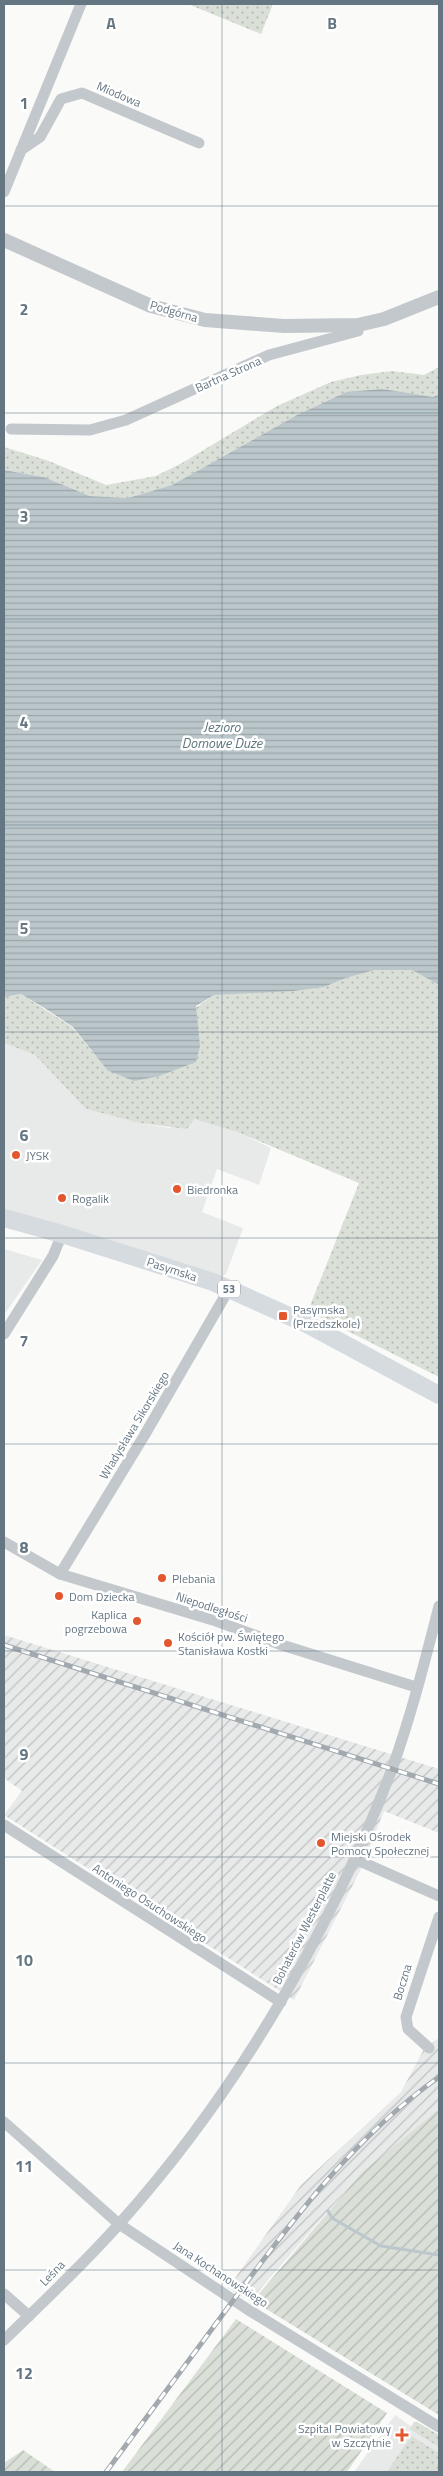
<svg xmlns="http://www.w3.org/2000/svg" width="443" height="2476" font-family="'Titillium Web',sans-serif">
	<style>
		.built { fill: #e8e9e9 }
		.industrial { fill: url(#industrial-furrows) }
		.grass { fill: url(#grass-dots) }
		.garden { fill: url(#garden-furrows) }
		.water { fill: url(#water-rules) }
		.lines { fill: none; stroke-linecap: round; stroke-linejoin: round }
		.stream { stroke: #bbc7cb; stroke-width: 3 }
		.minor { stroke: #c3c8cc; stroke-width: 11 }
		.tertiary { stroke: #c3c8cc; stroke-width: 14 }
		.primary { stroke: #d6dbdf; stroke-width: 18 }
		.rail-casing { stroke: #a2aab0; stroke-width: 5 }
		.rail { stroke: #fff; stroke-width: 3; stroke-dasharray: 9; stroke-linecap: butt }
		.grid { fill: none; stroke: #657683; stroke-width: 1; stroke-opacity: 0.55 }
		.poi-dot { fill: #e4572e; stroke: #fff; stroke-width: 2 }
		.labels { text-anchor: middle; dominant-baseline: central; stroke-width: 5; stroke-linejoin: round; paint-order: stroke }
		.shield { fill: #fff; stroke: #939fa8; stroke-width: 1 }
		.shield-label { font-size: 11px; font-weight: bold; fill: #657683 }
		.street-label { font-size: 12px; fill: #657683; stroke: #fff }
		.poi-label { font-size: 12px; fill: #657683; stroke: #fff; text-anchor: start }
		.water-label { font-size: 14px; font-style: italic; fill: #60757c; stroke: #fff }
		.grid-label { font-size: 16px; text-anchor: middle; font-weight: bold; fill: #657683; stroke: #fff; stroke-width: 5; stroke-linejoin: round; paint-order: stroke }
	</style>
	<defs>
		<pattern id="industrial-furrows" width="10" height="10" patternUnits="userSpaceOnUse" patternTransform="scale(1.25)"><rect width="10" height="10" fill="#e8e9e9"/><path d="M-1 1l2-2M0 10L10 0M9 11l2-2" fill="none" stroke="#c0c1c2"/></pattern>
		<pattern id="grass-dots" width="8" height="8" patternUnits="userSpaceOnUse" patternTransform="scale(1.25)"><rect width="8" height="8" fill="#dadfd7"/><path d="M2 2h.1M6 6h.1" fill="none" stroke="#b4b9b4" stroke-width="1.8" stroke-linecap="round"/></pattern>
		<pattern id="garden-furrows" width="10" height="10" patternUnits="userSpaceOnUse" patternTransform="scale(1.25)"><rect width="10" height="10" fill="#dadfd7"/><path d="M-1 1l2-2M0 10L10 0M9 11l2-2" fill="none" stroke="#b4b9b4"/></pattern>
		<pattern id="water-rules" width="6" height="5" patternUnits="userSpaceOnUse" patternTransform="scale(1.25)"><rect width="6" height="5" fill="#bbc7cb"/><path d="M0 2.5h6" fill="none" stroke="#9ca6aa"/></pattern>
	</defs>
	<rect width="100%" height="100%" fill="#fafaf8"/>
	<g class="built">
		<polygon points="4,1043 35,1055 86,1109 139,1123 169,1128 194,1119 237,1132 271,1148 259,1185 217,1169 202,1212 243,1228 226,1274 213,1282 4,1211"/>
		<polygon points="4,1249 42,1260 4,1315"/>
		<polygon points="395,2415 439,2446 439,2472 354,2472"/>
	</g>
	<g class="industrial">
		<polygon points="4,1635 439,1769 439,1833 384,1811 361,1869 294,2000 4,1815 22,1791 4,1778"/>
		<polygon points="439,2038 439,2109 362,2172 250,2301 228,2288 301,2185 401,2092 424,2049"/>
	</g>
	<g class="grass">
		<polygon points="188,4 273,4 261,34"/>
		<polygon points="439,367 439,394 433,397 346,392 297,415 172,485 128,498 90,496 44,477 4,470 4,447 49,461 106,485 156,476 182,463 277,406 331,382 361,375 392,371 424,375"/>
		<polygon points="375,970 412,970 439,985 439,1377 308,1311 359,1183 237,1132 194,1119 187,1129 139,1123 86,1109 35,1055 4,1043 4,997 21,994 72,1027 107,1070 214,995 324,987 346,978"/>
		<polygon points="414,2422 417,2422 439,2435 439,2447 410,2429"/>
		<polygon points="411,2436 439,2453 439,2472 387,2472"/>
	</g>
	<g class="garden">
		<polygon points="439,2109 439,2415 253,2301 362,2172"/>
		<polygon points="236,2319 387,2413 347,2472 122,2472"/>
		<polygon points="23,2450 55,2472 4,2472 4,2463"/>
	</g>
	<polygon class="water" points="382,389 433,397 439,394 439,985 412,970 375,970 346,978 324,987 293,991 214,995 196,1006 200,1046 196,1062 159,1076 134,1081 107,1070 73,1027 46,1009 21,994 4,997 4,470 44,477 90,496 128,498 172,485 297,415 346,392"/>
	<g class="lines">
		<polyline class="stream" points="328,2211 332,2218 381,2246 439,2255"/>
		<g class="minor">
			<polyline points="21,150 40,137 61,99 82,93 199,143"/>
			<polyline points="4,192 81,4"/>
			<polyline points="11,429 90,430 126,420 269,355 358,331 358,325"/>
			<polyline points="4,1334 53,1256 62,1234"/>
			<polyline points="4,1542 60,1574 216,1621 282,1645 416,1687"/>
			<polyline points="60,1574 144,1436 229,1289"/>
			<polyline points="4,1825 281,2002"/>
			<polyline points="355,1859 439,1896"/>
			<polyline points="429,2048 408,2029 406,2017 439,1917"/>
			<polyline points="4,2122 119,2224 247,2309 439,2427"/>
			<polyline points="4,2294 29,2316"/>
			<path d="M4 2340C43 2302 84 2264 120 2223 238 2091 329 1934 392 1769 411 1716 425 1661 439 1606"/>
		</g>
		<polyline class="tertiary" points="4,240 151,306 205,320 284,326 358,325 384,319 439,297"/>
		<polyline class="primary" points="4,1218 62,1234 213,1282 307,1324 439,1395"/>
		<g class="rail-casing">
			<g id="rail">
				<polyline points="4,1645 439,1784"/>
				<path d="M106 2472C148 2415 190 2359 232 2302 293 2219 354 2137 439 2077"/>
			</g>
		</g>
		<use href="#rail" class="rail"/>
	</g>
	<path class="grid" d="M222 4V2472M4 206H439M4 413H439M4 619H439M4 825H439M4 1032H439M4 1238H439M4 1444H439M4 1651H439M4 1857H439M4 2063H439M4 2270H439"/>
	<g class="poi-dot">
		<circle cx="16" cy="1155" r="5"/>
		<circle cx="177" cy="1189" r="5"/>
		<circle cx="62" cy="1198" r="5"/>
		<rect x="278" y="1311" width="10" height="10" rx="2.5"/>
		<circle cx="162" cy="1578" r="5"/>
		<circle cx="59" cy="1596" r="5"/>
		<circle cx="137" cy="1621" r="5"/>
		<circle cx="168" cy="1643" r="5"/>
		<circle cx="321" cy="1843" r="5"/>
		<path d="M399.5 2427.5h5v5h5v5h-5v5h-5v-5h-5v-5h5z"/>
	</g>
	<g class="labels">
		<rect class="shield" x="218" y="1280.5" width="22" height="17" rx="4"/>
		<g class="shield-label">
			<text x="229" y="1289">53</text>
		</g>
		<g class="street-label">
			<text transform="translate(119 94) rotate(23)">Miodowa</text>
			<text transform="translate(174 311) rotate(16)">Podgórna</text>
			<text transform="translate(228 374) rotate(-24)">Bartna Strona</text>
			<text transform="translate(172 1269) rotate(18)">Pasymska</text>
			<text transform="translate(134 1425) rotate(-59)">Władysława Sikorskiego</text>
			<text transform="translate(212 1607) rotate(18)">Niepodległości</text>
			<text transform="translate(150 1903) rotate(33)">Antoniego Osuchowskiego</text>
			<text transform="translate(304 1928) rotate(-63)">Bohaterów Westerplatte</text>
			<text transform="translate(402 1982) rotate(-73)">Boczna</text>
			<text transform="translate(52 2273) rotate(-46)">Leśna</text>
			<text transform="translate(221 2274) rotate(33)">Jana Kochanowskiego</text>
		</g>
		<g class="poi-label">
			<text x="26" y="1155">JYSK</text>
			<text x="187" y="1189">Biedronka</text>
			<text x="72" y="1198">Rogalik</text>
			<text x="293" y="1309">Pasymska<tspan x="293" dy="14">(Przedszkole)</tspan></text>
			<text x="172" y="1578">Plebania</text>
			<text x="69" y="1596">Dom Dziecka</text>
			<text x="127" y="1614" text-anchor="end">Kaplica<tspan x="127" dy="14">pogrzebowa</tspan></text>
			<text x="178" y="1636">Kościół pw. Świętego<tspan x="178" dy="14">Stanisława Kostki</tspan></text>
			<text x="331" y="1836">Miejski Ośrodek<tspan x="331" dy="14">Pomocy Społecznej</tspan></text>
			<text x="391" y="2428" text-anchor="end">Szpital Powiatowy<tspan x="391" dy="14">w Szczytnie</tspan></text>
		</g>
		<g class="water-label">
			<text x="222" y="726">Jezioro<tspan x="222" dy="16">Domowe Duże</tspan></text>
		</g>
	</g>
	<g class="grid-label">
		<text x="111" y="29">A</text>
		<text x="332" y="29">B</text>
		<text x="24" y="109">1</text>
		<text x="24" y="315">2</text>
		<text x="24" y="522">3</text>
		<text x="24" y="728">4</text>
		<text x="24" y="934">5</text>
		<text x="24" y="1141">6</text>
		<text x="24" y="1347">7</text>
		<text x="24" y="1553">8</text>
		<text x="24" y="1760">9</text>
		<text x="24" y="1966">10</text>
		<text x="24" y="2172">11</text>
		<text x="24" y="2379">12</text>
	</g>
	<rect width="443" height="2476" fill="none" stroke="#657683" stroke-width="10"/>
</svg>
